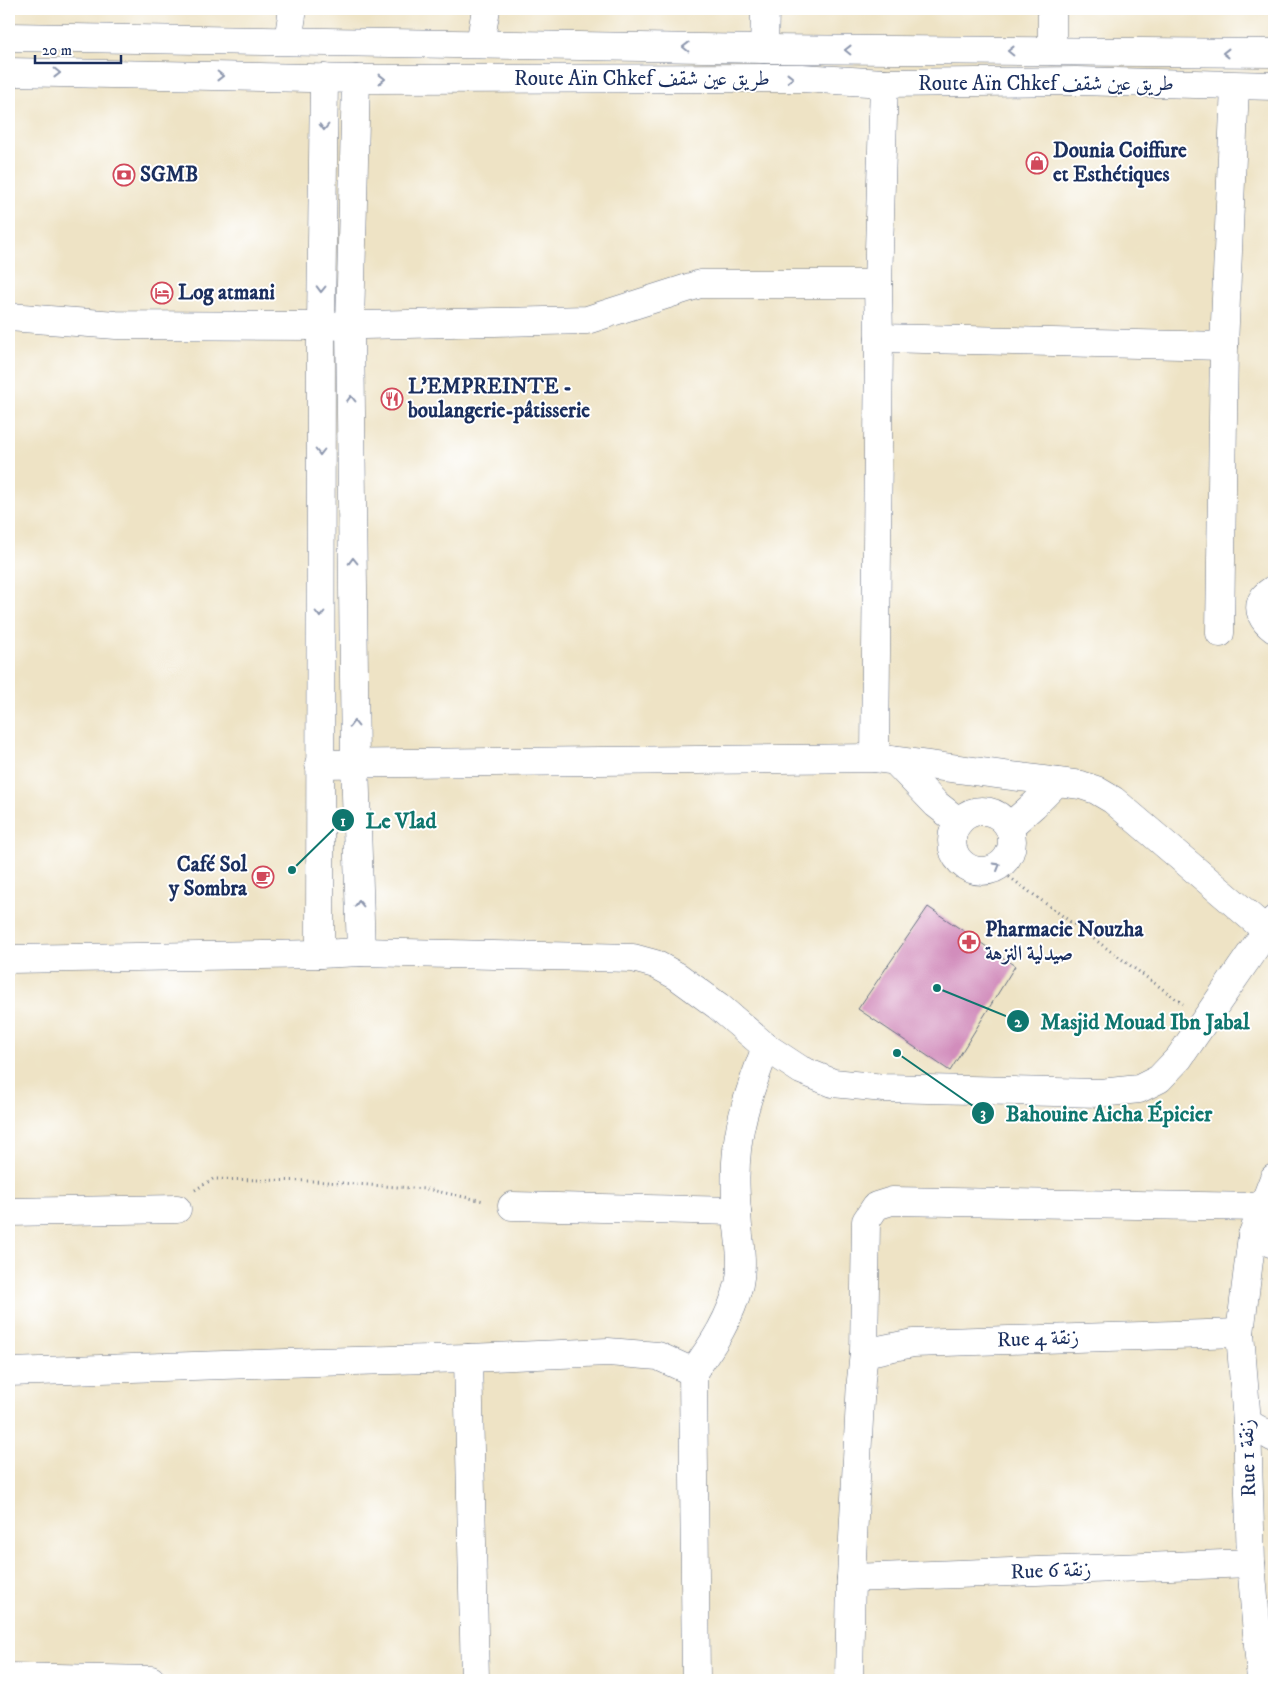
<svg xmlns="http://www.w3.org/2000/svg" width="1283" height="1689" font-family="'IM FELL DW Pica',Amiri,serif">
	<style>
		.building { fill: #d28dbc }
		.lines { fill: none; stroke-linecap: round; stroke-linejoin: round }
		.street-casing { stroke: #656e82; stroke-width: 29 }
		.secondary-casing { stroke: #656e82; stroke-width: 29 }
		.path { stroke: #656e82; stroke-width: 3; stroke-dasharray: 1 4; stroke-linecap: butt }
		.street { stroke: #fff; stroke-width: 28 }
		.secondary { stroke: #fff; stroke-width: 28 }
		.oneway { stroke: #8d97ae }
		.labels { text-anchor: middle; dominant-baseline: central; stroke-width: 4; stroke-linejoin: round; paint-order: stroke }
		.street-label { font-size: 21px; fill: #1b2f5e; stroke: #fff }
		.poi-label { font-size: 21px; font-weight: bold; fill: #1b2f5e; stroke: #fff; text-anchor: start }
		.leader { fill: none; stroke: #0f766e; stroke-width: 2 }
		.callout-dot { fill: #0f766e; stroke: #fff; stroke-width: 2 }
		.mark-label { font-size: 15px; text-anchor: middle; font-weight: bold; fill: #fff }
		.callout-label { font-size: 22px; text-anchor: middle; font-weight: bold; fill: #0f766e; stroke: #fff; stroke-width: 4; stroke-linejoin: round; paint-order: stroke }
	</style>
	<rect width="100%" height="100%" fill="#fff"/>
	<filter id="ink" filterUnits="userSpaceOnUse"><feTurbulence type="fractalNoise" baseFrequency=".02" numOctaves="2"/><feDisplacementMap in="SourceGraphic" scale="10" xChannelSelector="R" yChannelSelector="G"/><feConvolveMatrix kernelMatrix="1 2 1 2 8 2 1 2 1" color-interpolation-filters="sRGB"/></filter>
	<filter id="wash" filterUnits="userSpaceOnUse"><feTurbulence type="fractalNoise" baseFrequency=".0096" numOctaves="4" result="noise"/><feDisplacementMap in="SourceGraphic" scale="20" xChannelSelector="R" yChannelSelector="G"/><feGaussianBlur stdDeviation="1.12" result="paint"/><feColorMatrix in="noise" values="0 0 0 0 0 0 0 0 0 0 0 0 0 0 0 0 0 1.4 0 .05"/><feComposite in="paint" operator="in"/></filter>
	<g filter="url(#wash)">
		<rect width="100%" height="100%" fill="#eee3c5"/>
		<g id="blocks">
			<polygon class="building" points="928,907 1015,966 950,1071 858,1009"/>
		</g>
	</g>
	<g filter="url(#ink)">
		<use href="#blocks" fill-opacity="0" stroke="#656e82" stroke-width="1"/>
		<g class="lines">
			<g class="street-casing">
				<g id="street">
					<polyline points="1052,9 1052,51"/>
					<polyline points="288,41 293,9"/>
					<polyline points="480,44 486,9"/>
					<polyline points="764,49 765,9"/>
					<polyline points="356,79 350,325 355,763 361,952"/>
					<polyline points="9,317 116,325 321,326 587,320 700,284 878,284"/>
					<polyline points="879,338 1224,346"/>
					<path d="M1274 589C1271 591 1266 594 1264 597 1255 610 1264 622 1274 629"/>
					<polyline points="1220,633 1224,346 1235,86"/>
					<polyline points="875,758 879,338 878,284 884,83"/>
					<polyline points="895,761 936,804 959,822"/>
					<polyline points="319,764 875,758 1081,785 1096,790 1113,800 1267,931"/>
					<circle cx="982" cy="841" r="30"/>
					<polyline points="1009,827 1034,805 1057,782"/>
					<polyline points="320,954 321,326 324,78"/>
					<polyline points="9,959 320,954 361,952 633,958 655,964 677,976 718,1006 766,1047 801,1070 833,1083 884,1088 1100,1093 1139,1089 1159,1079 1179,1058 1274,920"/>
					<polyline points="512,1206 737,1211"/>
					<polyline points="9,1212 177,1209"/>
					<polyline points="1252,1236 1274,1244"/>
					<polyline points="864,1353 866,1221 876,1206 892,1201 1262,1207"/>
					<polyline points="468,1358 475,1680"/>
					<polyline points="9,1372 316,1362 468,1358 608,1352 658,1356 693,1372"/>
					<polyline points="1247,1423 1274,1438"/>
					<polyline points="851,1578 1251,1563"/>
					<polyline points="9,1677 151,1680"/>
					<path d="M696 1680 693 1372C713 1345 731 1317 739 1284 743 1266 740 1245 738 1227 736 1201 734 1176 737 1150 740 1115 754 1080 766 1047"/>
					<polyline points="849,1680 851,1578 861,1380 864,1353 913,1343 1240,1333"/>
					<polyline points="1261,1680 1251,1563 1247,1423 1240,1333 1252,1236 1274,1178"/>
				</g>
			</g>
			<g class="secondary-casing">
				<g id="secondary">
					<polyline points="9,37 764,49 1274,53"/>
					<polyline points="9,72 356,79 802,78 884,83 1076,81 1274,86"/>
				</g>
			</g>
			<g class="path">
				<polyline points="997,868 1183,1004"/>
				<polyline points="195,1190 213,1179 313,1181 426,1189 484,1201"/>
			</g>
			<use href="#street" class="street"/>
			<use href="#secondary" class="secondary"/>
		</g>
		<defs><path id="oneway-chevron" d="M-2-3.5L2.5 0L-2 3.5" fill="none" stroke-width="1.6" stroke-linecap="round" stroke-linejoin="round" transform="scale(1.25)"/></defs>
		<g class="oneway">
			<use href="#oneway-chevron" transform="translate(686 47) rotate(-179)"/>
			<use href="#oneway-chevron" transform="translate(848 50) rotate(-179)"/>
			<use href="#oneway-chevron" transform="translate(1011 51) rotate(-179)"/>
			<use href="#oneway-chevron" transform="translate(1226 53) rotate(-180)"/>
			<use href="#oneway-chevron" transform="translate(57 73) rotate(1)"/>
			<use href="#oneway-chevron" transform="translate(220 76) rotate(1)"/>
			<use href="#oneway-chevron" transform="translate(790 78)"/>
			<use href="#oneway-chevron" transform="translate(382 79)"/>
			<use href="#oneway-chevron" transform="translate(324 127) rotate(91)"/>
			<use href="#oneway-chevron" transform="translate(321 289) rotate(91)"/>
			<use href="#oneway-chevron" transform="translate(351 399) rotate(-91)"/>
			<use href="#oneway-chevron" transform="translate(320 452) rotate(90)"/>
			<use href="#oneway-chevron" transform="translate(353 561) rotate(-91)"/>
			<use href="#oneway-chevron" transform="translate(320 614) rotate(90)"/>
			<use href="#oneway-chevron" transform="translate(354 724) rotate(-91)"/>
			<use href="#oneway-chevron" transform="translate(997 866) rotate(-30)"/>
			<use href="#oneway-chevron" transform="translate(359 904) rotate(-92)"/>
		</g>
	</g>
	<defs>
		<g id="shop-ring" transform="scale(1.125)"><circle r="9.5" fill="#fff" stroke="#d1495b" stroke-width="1.5"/><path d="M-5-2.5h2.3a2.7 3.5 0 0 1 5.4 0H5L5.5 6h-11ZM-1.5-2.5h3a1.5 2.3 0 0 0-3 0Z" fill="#d1495b"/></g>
		<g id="bank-ring" transform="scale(1.125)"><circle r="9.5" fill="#fff" stroke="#d1495b" stroke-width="1.5"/><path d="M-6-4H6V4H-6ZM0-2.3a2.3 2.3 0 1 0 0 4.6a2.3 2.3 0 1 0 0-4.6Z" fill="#d1495b"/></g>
		<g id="hotel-ring" transform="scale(1.125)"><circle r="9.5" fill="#fff" stroke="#d1495b" stroke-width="1.5"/><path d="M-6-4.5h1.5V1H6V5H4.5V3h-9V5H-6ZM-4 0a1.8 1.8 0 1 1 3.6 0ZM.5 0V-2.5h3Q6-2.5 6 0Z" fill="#d1495b"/></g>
		<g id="restaurant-ring" transform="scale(1.125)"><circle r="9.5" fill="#fff" stroke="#d1495b" stroke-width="1.5"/><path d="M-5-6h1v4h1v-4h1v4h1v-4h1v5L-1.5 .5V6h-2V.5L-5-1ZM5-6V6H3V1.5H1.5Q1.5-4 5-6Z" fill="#d1495b"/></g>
		<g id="cafe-ring" transform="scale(1.125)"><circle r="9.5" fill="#fff" stroke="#d1495b" stroke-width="1.5"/><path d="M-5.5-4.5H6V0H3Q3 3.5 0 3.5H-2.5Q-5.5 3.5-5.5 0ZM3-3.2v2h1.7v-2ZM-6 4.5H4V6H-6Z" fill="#d1495b"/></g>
		<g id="pharmacy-ring" transform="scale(1.125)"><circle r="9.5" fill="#fff" stroke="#d1495b" stroke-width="1.5"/><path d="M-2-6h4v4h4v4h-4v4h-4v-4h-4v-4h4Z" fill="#d1495b"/></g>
	</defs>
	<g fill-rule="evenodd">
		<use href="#shop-ring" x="1037" y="163"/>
		<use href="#bank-ring" x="124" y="175"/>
		<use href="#hotel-ring" x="162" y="293"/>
		<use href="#restaurant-ring" x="392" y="399"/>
		<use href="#cafe-ring" x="263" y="877"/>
		<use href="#pharmacy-ring" x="969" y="942"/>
	</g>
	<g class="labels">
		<g class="street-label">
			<text x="642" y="79">Route Aïn Chkef طريق عين شقف</text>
			<text x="1046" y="84">Route Aïn Chkef طريق عين شقف</text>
			<text transform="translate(1038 1339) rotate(-2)">Rue 4 زنقة</text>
			<text transform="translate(1248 1458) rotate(-92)">Rue 1 زنقة</text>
			<text transform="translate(1051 1571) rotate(-2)">Rue 6 زنقة</text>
		</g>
		<g class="poi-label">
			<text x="1053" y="151">Dounia Coiffure<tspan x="1053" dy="24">et Esthétiques</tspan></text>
			<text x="140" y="175">SGMB</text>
			<text x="178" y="293">Log atmani</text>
			<text x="408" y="387">L’EMPREINTE -<tspan x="408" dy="24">boulangerie-pâtisserie</tspan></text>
			<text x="247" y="865" text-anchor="end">Café Sol<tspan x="247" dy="24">y Sombra</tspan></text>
			<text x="985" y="930">Pharmacie Nouzha<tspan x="985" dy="24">صيدلية النزهة</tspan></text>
		</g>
	</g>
	<path class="leader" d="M292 870L343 820M937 988L1018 1021M897 1053L983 1113"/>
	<g class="callout-dot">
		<circle cx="292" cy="870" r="5"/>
		<circle cx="937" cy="988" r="5"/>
		<circle cx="897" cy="1053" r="5"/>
		<circle cx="343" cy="820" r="12"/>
		<circle cx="1018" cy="1021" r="12"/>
		<circle cx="983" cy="1113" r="12"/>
	</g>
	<g class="mark-label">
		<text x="343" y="826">1</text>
		<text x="1018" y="1027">2</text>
		<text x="983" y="1118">3</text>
	</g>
	<g class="callout-label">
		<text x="401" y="828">Le Vlad</text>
		<text x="1145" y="1029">Masjid Mouad Ibn Jabal</text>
		<text x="1109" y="1121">Bahouine Aicha Épicier</text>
	</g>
	<rect width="1283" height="1689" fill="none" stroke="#fff" stroke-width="30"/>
	<path d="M35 55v8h86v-8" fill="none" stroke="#1b2f5e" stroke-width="2.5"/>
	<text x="42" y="55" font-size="15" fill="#1b2f5e" stroke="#ffffff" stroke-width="4" paint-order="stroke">20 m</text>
</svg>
